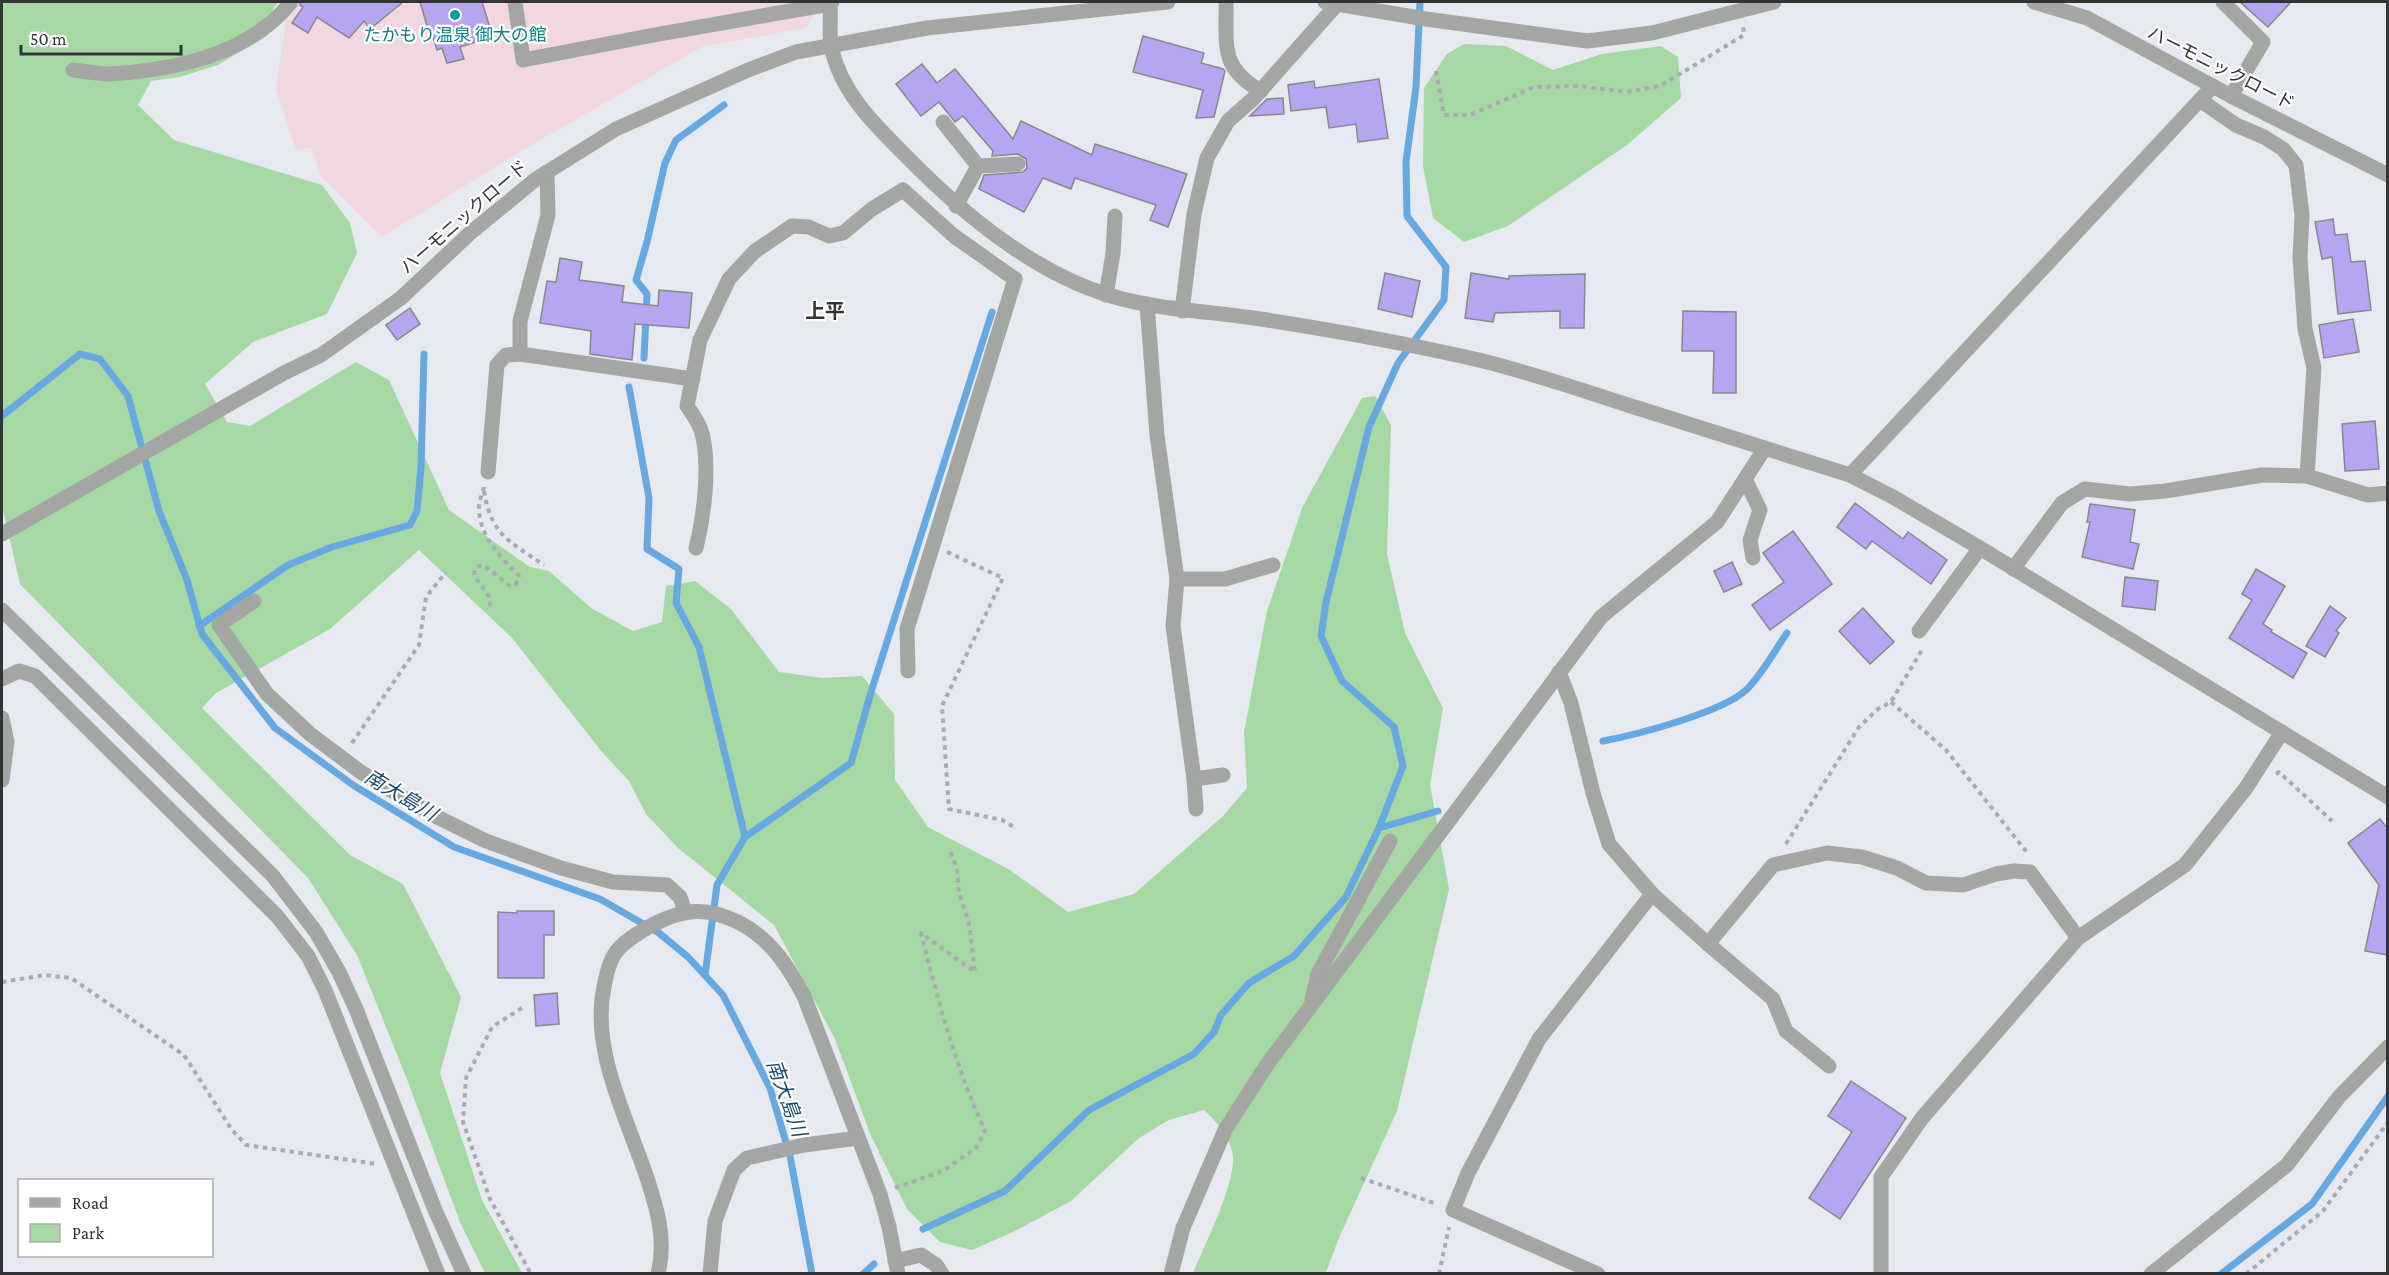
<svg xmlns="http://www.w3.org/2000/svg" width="2389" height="1275" font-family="'Crimson Pro','Noto Sans JP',serif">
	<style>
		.commercial { fill: #f1d8e0 }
		.green { fill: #a6d8a4 }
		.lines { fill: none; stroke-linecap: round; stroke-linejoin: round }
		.stream { stroke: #66a8e1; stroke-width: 7 }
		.building { fill: #b6a6f2; stroke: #87878c; stroke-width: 1.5 }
		.path { stroke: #a9abb0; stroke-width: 4; stroke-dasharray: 4.5 4.5; stroke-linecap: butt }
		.minor { stroke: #a4a6a4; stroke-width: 15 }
		.culture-dot { fill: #0f9aa8; stroke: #fff; stroke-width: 2 }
		.labels { text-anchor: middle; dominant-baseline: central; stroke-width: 4.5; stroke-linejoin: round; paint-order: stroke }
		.culture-label { font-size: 18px; fill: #0d838f; stroke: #fff }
		.street-label { font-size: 18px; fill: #323335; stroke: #fff }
		.neighbourhood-label { font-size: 20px; font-weight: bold; fill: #323335; stroke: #fff }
		.water-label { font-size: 20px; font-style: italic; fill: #1a4a70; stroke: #fff }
	</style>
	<rect width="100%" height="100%" fill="#e6e9ef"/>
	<polygon class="commercial" points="298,2 822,2 806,28 704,46 521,151 382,237 320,175 312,148 296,150 276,89 286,19"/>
	<g class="green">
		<path d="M2 2H279L274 7 263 37 218 65 180 77 151 81 138 105 174 140 322 185 350 223 357 253 327 314 253 342 205 384 227 422 250 426 356 362 389 380 449 510 530 567 549 571 591 608 633 631 662 622 666 586 695 581 731 609 779 672 822 678 862 676 894 714 895 780 928 827 1010 870 1068 912 1134 894 1223 816 1247 788 1244 732 1267 611 1302 508 1362 398 1375 396 1391 425 1387 554 1405 633 1443 708 1430 785 1449 889 1397 1111 1338 1240 1326 1273H1193C1205 1244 1235 1185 1233 1156 1231 1138 1217 1122 1204 1110L1169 1120 1139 1138 1071 1201 1013 1232 972 1250 940 1242 907 1209 871 1136 835 1039 774 925 678 848 646 814 629 781 602 752 512 638 419 550 330 629 216 693 202 708 350 855 403 884 461 997 440 1073 482 1200 522 1273H485L460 1222 408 1082 357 955 308 878 20 584 2 505Z"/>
		<polygon points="1464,44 1506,46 1553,70 1602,54 1661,46 1678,57 1681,98 1627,145 1508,226 1464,242 1433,218 1423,166 1424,88 1447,54"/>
	</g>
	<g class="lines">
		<g class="stream">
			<polyline points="644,358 647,294 636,280 647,242 665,163 676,140 724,105"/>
			<polyline points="629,387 649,498 647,549 679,569 676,603 699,647 745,837"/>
			<polyline points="2,416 80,354 100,359 128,396 159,511 187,580 202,634 275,728 353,785 454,847 600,899 659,933 688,957 723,995 770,1088 790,1156 812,1274"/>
			<polyline points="199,626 288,565 332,547 410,525 417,511 421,468 424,354"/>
			<path d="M1603 741C1636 735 1723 712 1746 690 1761 676 1775 650 1787 633"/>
			<polyline points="1379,828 1438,811"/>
			<polyline points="705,975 717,885 745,837 851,763 871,692 992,312"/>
			<polyline points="923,1229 1005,1191 1089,1110 1194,1054 1214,1032 1221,1015 1249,983 1294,956 1346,897 1379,828 1403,766 1394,727 1342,681 1321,636 1326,602 1369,427 1398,363 1444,300 1446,267 1407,216 1406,162 1416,87 1420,2"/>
			<polyline points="863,1274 874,1264"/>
			<polyline points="2221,1274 2312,1204 2388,1096"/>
		</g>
	</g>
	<g class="building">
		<polygon points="300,2 403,2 370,29 364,21 349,38 317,17 308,33 292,23 303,7 300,5"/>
		<polygon points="420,2 482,2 490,28 479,34 480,38 475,40 476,42 460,47 464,59 447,63 442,48 437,50 433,37 431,39"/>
		<polygon points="2240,2 2291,2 2268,27"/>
		<polygon points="1143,36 1204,53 1201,63 1223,69 1225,71 1214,117 1196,118 1203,90 1133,72"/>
		<polygon points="922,64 937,83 955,69 1013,139 1021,121 1092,155 1095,144 1187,174 1168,227 1150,220 1156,205 1075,178 1071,189 1043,178 1024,212 979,189 984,175 1023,172 1027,168 1026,159 1018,154 992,156 993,151 963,116 955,122 939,102 921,116 896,84"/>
		<polygon points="1379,79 1388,138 1358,142 1356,124 1329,128 1326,107 1291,111 1288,85 1314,81 1315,88"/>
		<polygon points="1283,98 1284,114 1250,116 1267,99"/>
		<polygon points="2333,219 2335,235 2347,234 2351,262 2365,261 2371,310 2338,314 2332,257 2322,259 2315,222"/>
		<polygon points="560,258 582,262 579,280 624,286 622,302 658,306 659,290 692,293 689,328 635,324 632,360 590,354 591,331 540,323 547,281 556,282"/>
		<polygon points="1385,273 1420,281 1412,317 1378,309"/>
		<polygon points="1471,273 1509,279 1509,276 1585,274 1584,328 1560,328 1560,311 1495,313 1493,322 1465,318"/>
		<polygon points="410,308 420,324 397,340 386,325"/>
		<polygon points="1683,311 1736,312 1736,393 1713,393 1714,351 1682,351"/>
		<polygon points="2353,319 2359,352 2324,358 2319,325"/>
		<polygon points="2375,421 2379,469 2345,471 2342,424"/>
		<polygon points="1855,503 1903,539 1908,532 1947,560 1931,584 1872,541 1866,549 1837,527"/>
		<polygon points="2090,504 2135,510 2130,542 2139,544 2133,569 2082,557 2090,522 2087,522"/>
		<polygon points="1793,531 1832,584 1770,630 1752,605 1784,582 1763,553"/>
		<polygon points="1732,562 1742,584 1724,592 1714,571"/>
		<polygon points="2256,569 2285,586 2263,624 2272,630 2271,632 2307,653 2293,678 2229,638 2252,600 2242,594"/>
		<polygon points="2125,577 2158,581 2155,610 2122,606"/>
		<polygon points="2330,606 2346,618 2336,631 2339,633 2325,657 2306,646"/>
		<polygon points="1863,608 1894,642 1870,664 1839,631"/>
		<polygon points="2380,819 2388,829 2388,955 2365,951 2379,885 2348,843"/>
		<polygon points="517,911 554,911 554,935 544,935 544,978 498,978 498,912 517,913"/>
		<polygon points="557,993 559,1024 536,1026 534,995"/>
		<polygon points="1851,1081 1906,1118 1840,1219 1809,1198 1852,1132 1828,1116"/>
	</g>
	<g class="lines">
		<g class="path">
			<polyline points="1436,71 1444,115 1470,115 1534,87 1578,86 1627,92 1660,86 1744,35 1743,26"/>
			<path d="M484 487C483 493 479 500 479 506 478 535 500 556 519 576L516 584 510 586 486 567 479 566 475 568 474 575 489 597 490 606"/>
			<path d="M484 491C491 535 510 542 544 565"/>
			<polyline points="947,552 1003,578 942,706 949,809 1002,820 1014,827"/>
			<polyline points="1891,702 1946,750 2029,855"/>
			<polyline points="352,743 419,645 426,597 446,572"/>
			<polyline points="2276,774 2279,772 2332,821"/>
			<polyline points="1786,844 1859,727 1878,709 1891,702 1923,648"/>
			<polyline points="2,982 45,975 71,978 184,1055 232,1130 246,1145 377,1164"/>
			<polyline points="522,1008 492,1027 466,1078 463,1122 490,1199 531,1274"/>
			<polyline points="1361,1178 1437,1204"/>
			<path d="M895 1188 943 1171 976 1148 985 1131C956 1068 938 1001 921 933L975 972 969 923 959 893 957 868 949 849"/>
			<polyline points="1439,1274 1449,1227"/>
			<polyline points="2246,1274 2323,1211 2388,1122"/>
		</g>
		<g class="minor">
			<polyline points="515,2 523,60 654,35 830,4"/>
			<path d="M832 2 830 4C831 18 829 33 831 46 842 99 884 133 920 170 972 221 1037 273 1108 295 1160 311 1214 311 1267 320 1338 331 1409 344 1479 360 1529 372 1578 389 1628 405 1702 428 1776 452 1850 475L1893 497 1980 548 2388 797"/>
			<path d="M1226 2C1227 45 1219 67 1261 91"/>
			<polyline points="1325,2 1426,19 1587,41 1652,33 1774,2"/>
			<polyline points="2034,2 2087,18 2231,96 2388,175"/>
			<polyline points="2223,2 2263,42 2231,96"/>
			<path d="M73 70C85 71 98 74 110 74 173 70 250 55 291 2"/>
			<polyline points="2200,100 2236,125 2264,137 2283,149 2296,165 2302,215 2300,258 2305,329 2314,368 2307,476"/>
			<polyline points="943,122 978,166 956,206"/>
			<polyline points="978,166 1018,164"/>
			<polyline points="547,172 548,215 520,321 520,354 693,379"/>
			<polyline points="1106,295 1113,253 1115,216"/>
			<polyline points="1147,304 1157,435 1177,579 1173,626 1194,779 1196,809"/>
			<polyline points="1182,311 1194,214 1207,158 1228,121 1253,99 1339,2"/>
			<polyline points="488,472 497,365 506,355 520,354"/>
			<polyline points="1850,475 2213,86"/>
			<polyline points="1745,479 1760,510 1750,540 1753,558"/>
			<polyline points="2,534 284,373 321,355 401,298 469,234 536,179 616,129 748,70 796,52 927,28 1168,2"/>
			<path d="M696 548C704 517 711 461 701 430 698 422 692 413 687 406L700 340 729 279 754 252 792 226 809 227 829 236 843 233 872 209 903 190 954 236 1015 279 907 629 908 671"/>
			<polyline points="2013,569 2062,503 2085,489 2130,494 2165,491 2262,475 2307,476 2368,495 2388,493"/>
			<polyline points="1177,579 1225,579 1273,565"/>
			<polyline points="254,601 219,625 267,694 310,734 362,773 433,815 486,841 561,868 613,882 667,885 680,897 685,911"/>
			<polyline points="2,610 273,876 316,932 339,972 356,1009 435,1210 464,1274"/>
			<polyline points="1919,631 1980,548"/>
			<polyline points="1559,672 1571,703 1593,793 1609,844 1652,894 1708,944 1773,865 1827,853 1862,857 1897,868 1926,883 1963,885 1996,874 2014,871 2030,872 2078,938"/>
			<polyline points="2,679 19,671 35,676 277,916 308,956 325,990 438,1274"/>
			<polyline points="2,718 7,742 2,780"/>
			<polyline points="1194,779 1223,775"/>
			<polyline points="1708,944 1773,999 1786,1031 1829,1066"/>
			<polyline points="1312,1000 1318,974 1390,841"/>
			<polyline points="895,1261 921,1255 936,1265 942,1274"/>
			<path d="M658 1274C667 1238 656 1205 645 1172 625 1114 591 1049 604 987 606 976 609 961 616 952 624 941 640 932 652 925 683 909 705 906 738 922 770 938 788 966 804 996L880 1194 889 1227 898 1274"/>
			<polyline points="710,1274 715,1221 734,1170 747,1158 804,1145 858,1138"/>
			<polyline points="1171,1274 1183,1228 1225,1130 1266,1066 1601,617 1717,522 1765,448"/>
			<polyline points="1598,1274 1453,1210 1468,1173 1539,1039 1652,894"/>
			<polyline points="1881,1274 1881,1177 1922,1118 2078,938 2185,865 2246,788 2282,732"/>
			<polyline points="2151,1274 2287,1165 2339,1097 2388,1047"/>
		</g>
	</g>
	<circle class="culture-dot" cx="455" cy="15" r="6"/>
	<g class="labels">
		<g class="culture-label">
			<text x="455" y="35">たかもり温泉 御大の館</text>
		</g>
		<g class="street-label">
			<text transform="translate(2221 68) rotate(27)">ハーモニックロード</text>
			<text transform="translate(464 217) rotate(-41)">ハーモニックロード</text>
		</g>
		<g class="neighbourhood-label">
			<text x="825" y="311">上平</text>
		</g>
		<g class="water-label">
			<text transform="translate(401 795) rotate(31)">南大島川</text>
			<text transform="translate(787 1098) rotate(70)">南大島川</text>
		</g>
	</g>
	<rect width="2389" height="1275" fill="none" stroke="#323335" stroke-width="6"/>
	<rect x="18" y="1179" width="195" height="78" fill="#ffffff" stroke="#adadae" stroke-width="1.5"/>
	<rect x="30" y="1198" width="30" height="9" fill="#a4a6a4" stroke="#adadae" stroke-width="1.5"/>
	<text x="72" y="1209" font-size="18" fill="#323335">Road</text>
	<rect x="30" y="1224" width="30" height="18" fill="#a6d8a4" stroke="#adadae" stroke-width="1.5"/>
	<text x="72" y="1239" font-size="18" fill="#323335">Park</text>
	<path d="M21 45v9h160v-9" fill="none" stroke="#323335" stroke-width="3"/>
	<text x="30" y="45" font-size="18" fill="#323335" stroke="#ffffff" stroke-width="4.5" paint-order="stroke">50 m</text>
</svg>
